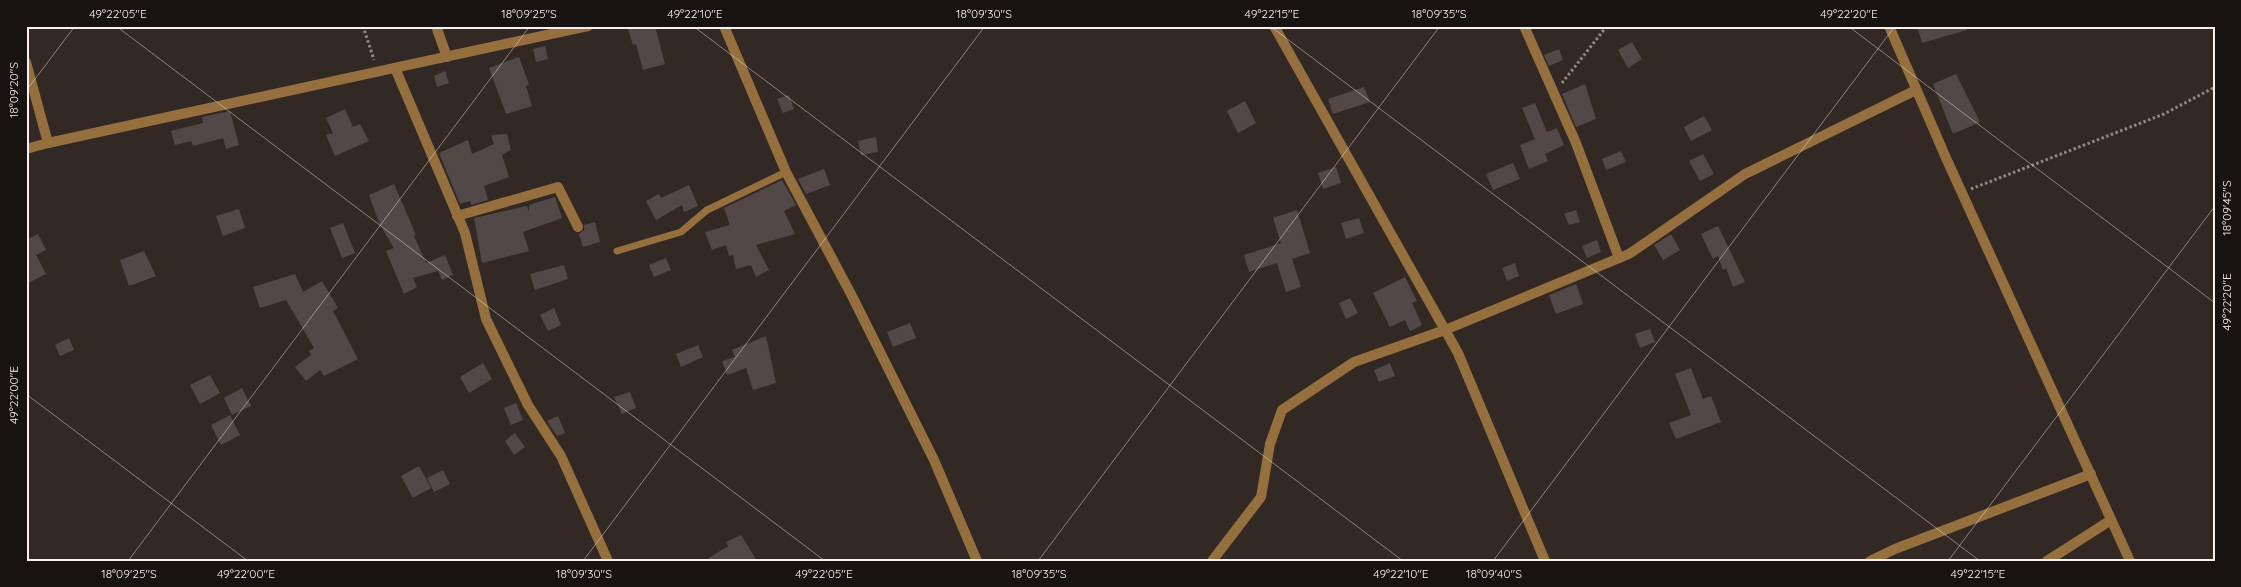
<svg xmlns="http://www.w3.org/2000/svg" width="2241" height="587" font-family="Quicksand,sans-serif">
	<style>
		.building { fill: #534848 }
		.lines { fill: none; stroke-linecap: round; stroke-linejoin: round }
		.path { stroke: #908885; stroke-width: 3; stroke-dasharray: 2.5 2.5; stroke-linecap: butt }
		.service { stroke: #966f3e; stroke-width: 7 }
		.minor { stroke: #966f3e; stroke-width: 10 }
		.ticks { fill: none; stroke: #f7f0ee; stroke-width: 1; stroke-opacity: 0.45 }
		.neatline { fill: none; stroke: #f7f0ee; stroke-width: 2 }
		.ticks-label { font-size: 12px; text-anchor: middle; fill: #f7f0ee }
	</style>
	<rect width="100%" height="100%" fill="#322925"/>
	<g class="building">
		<polygon points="627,26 655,26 665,64 643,70 636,44 633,45"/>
		<polygon points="1917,26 1967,26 1967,30 1922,43"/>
		<polygon points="1632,42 1642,59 1628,68 1618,50"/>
		<polygon points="545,46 548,59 536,62 533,49"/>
		<polygon points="1559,49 1563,60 1549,66 1544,55"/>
		<polygon points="519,57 529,84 526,86 532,106 506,114 489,68"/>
		<polygon points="445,71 449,83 437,87 434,76"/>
		<polygon points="1956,74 1980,122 1953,134 1933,84"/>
		<polygon points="1585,84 1596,119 1576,127 1562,94"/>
		<polygon points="1364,87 1370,102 1333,114 1328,99"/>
		<polygon points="789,95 794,109 783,113 777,99"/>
		<polygon points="1245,101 1256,123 1238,133 1227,111"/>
		<polygon points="1535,103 1547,132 1557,128 1564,145 1545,154 1548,161 1529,169 1520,145 1535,139 1522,108"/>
		<polygon points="345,109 353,127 360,124 369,141 335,156 326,135 333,133 326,118"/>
		<polygon points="230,111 239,145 226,149 223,138 193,146 191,141 175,145 171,131 203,123 202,117"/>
		<polygon points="1704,116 1712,130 1691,141 1684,127"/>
		<polygon points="507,134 511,150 502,155 509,177 484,186 488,200 471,205 470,201 460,204 439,153 468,140 472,154 494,144 491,135"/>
		<polygon points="876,137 878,152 861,155 858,141"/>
		<polygon points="1621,151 1626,162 1606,170 1602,159"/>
		<polygon points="1703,154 1714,174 1700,181 1689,161"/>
		<polygon points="1513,163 1520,179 1493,190 1486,174"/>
		<polygon points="1336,167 1341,183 1323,189 1318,173"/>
		<polygon points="824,169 830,185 806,194 798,179"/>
		<polygon points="782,180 796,205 784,211 795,234 756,245 769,270 756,277 751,265 736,269 733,255 729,256 726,245 712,250 705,232 730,225 724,208"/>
		<polygon points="394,184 416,235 414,236 426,263 445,255 453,275 442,280 438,271 413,278 417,287 404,294 386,251 394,248 380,225 369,195"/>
		<polygon points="689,185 698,206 684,212 682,205 656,220 646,201 659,194 661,198"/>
		<polygon points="555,197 562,218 523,232 529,251 482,263 474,218 527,206 529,212 529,205"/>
		<polygon points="239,209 245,228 223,236 216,216"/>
		<polygon points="1297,210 1310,253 1292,259 1301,287 1286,292 1277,263 1249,272 1244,255 1281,243 1273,218"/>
		<polygon points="1576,210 1580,222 1569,225 1564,214"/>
		<polygon points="1359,218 1364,233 1346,239 1341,223"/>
		<polygon points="595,222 600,242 583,247 579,234 584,230 584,225"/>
		<polygon points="343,223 355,253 342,258 330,228"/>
		<polygon points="1718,226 1745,282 1733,287 1726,268 1723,270 1718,256 1713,259 1701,234"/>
		<polygon points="38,234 46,250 36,255 46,274 26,284 26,236 28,239"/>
		<polygon points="1671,234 1680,250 1663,260 1654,245"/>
		<polygon points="1597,240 1601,252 1587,258 1582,246"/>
		<polygon points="144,251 156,276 129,286 120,260"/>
		<polygon points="666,258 671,270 654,277 649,265"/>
		<polygon points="1515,263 1519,276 1507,281 1502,268"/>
		<polygon points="564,265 568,279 535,290 530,274"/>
		<polygon points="295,274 303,292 322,281 338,308 333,311 358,359 324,376 320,370 306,381 295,367 311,355 309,351 314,348 286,300 260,308 253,287"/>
		<polygon points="1405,277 1417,301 1412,303 1422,325 1410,331 1405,320 1390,327 1373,293"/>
		<polygon points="1576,284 1583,304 1556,314 1549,295"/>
		<polygon points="1350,298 1358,313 1346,319 1339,303"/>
		<polygon points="554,308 561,325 548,331 540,315"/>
		<polygon points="910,323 916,338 893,347 887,332"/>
		<polygon points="1650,329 1655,342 1640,348 1635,334"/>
		<polygon points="766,336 776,383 753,390 746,368 727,375 722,361 735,357 732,350"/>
		<polygon points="69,338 74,350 60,356 55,345"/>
		<polygon points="698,345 703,357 681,367 676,354"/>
		<polygon points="483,363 492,379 469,393 460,377"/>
		<polygon points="1390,363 1395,376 1379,382 1374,370"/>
		<polygon points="1691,368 1703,399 1711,396 1721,422 1676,439 1669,423 1691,415 1675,374"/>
		<polygon points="210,375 220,393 200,404 190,385"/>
		<polygon points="242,388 251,406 232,415 224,398"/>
		<polygon points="630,392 636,408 622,414 614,397"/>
		<polygon points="516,403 523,420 511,425 504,408"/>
		<polygon points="230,415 240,435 221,445 211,425"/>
		<polygon points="558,416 565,433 557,436 547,421"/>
		<polygon points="515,433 525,447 514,455 505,441"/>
		<polygon points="419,466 431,488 413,498 401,476"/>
		<polygon points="443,470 450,484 434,492 427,478"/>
		<polygon points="741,535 757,561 704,561 728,546 726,542"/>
	</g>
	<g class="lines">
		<g class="path">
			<polyline points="363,26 374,60"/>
			<polyline points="1562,83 1607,26"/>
			<polyline points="1971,189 2164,114 2215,87"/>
		</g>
		<polyline class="service" points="617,251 681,232 707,210 786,172"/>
		<g class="minor">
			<polyline points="436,26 447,57"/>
			<polyline points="724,26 786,172 852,296 934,460 977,561"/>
			<polyline points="1274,26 1458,353 1545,561"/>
			<polyline points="1524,26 1576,143 1619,258"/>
			<polyline points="1889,26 1946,158 2130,561"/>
			<polyline points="26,62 48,143"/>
			<polyline points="395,68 465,233 486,319 528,405 561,456 608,561"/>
			<polyline points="26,149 48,143 588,26"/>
			<polyline points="457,216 558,187 578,227"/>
			<polyline points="1212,561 1261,497 1270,444 1282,410 1354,362 1445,330 1629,254 1745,174 1916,90"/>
			<polyline points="1870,561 1895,549 2091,474"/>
			<polyline points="2047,561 2111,520"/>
		</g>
	</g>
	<path class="ticks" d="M116 26 825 561M693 26 1403 561M1270 26 1980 561M1848 26 2215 303M26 91 75 26M26 394 248 561M128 561 530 26M583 561 985 26M1038 561 1440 26M1493 561 1895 26M1948 561 2215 206"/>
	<rect width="2241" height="587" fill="none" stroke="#171311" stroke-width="55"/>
	<rect x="28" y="28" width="2186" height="532" class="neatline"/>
	<g class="ticks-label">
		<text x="118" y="18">49°22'05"E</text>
		<text x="529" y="18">18°09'25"S</text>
		<text x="695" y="18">49°22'10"E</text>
		<text x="984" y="18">18°09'30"S</text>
		<text x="1272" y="18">49°22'15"E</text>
		<text x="1439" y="18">18°09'35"S</text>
		<text x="1849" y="18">49°22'20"E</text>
		<text transform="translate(14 90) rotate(-90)" y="4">18°09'20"S</text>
		<text transform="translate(2227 208) rotate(-90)" y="4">18°09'45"S</text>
		<text transform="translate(2227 302) rotate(-90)" y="4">49°22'20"E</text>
		<text transform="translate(14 395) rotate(-90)" y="4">49°22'00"E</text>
		<text x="129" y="578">18°09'25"S</text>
		<text x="246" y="578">49°22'00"E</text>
		<text x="584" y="578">18°09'30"S</text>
		<text x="824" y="578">49°22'05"E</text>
		<text x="1039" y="578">18°09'35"S</text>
		<text x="1401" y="578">49°22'10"E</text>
		<text x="1494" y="578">18°09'40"S</text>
		<text x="1978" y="578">49°22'15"E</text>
	</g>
</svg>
